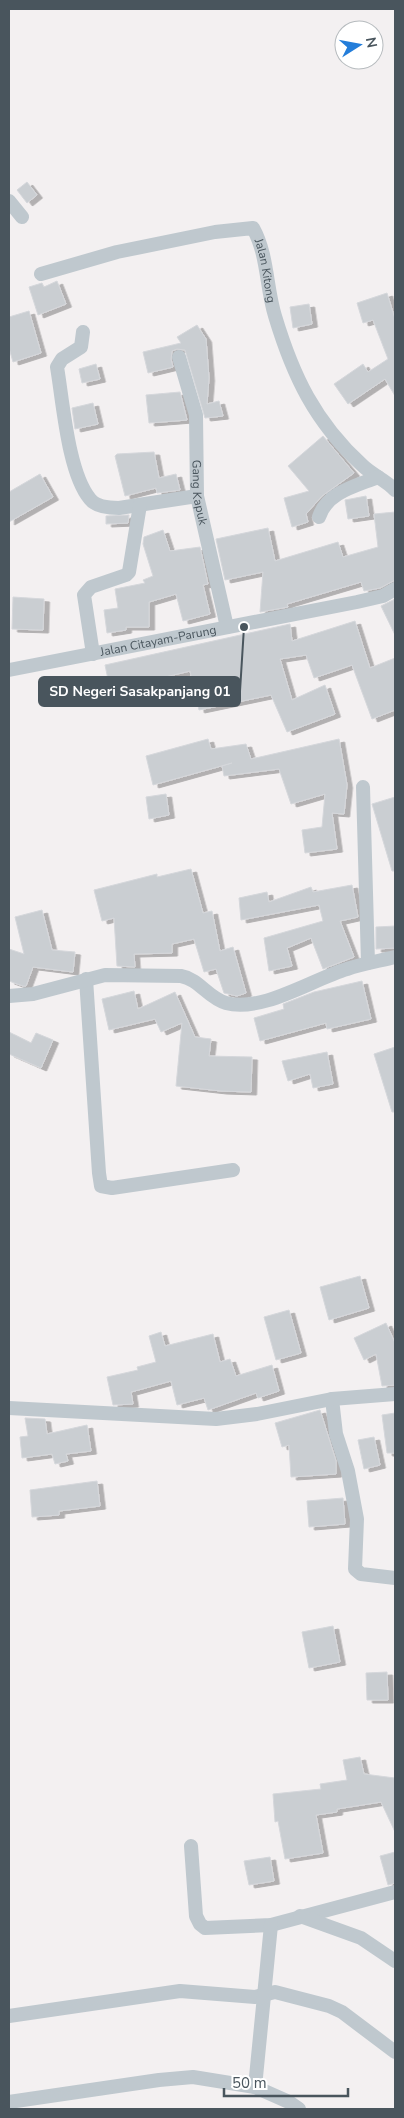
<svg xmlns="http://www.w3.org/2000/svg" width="404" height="2118" font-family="'Nunito Sans',sans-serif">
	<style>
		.building { fill: #caced2; stroke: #d5d7db; filter: url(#shadow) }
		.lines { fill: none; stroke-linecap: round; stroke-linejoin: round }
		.minor { stroke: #bfc8ce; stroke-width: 14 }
		.labels { text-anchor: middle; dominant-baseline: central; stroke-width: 5; stroke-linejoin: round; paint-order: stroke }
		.street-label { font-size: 12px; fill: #49555d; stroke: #fff }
		.leader { fill: none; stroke: #49555d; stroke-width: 2 }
		.callout-dot { fill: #49555d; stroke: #fff; stroke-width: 2 }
		.callout { fill: #49555d; stroke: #49555d; stroke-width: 2 }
		.callout-label { font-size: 14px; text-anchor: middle; font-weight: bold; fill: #fff }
	</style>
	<defs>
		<filter id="shadow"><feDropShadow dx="5.5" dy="3" stdDeviation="0" flood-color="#0004"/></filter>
	</defs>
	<rect width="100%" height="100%" fill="#f3f0f1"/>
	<g class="building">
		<polygon points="27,182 37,195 27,203 17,190"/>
		<polygon points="57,281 66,304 38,315 29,287 42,283 44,287"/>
		<polygon points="387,293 395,319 395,396 385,379 348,404 334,384 363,364 368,372 388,359 373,320 363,323 357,303"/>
		<polygon points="309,304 312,324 293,328 290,307"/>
		<polygon points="29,311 41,353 13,362 9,348 9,317"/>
		<polygon points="197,325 206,339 209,378 207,404 219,401 223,416 205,418 185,350 177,349 172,351 171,359 173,367 148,373 143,352 181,343 177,337"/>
		<polygon points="96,364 100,379 82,383 79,369"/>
		<polygon points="180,392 187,420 149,423 146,395"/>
		<polygon points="93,403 98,424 75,429 72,408"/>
		<polygon points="323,436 354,473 322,496 306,514 308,522 292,527 284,498 309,491 288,466"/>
		<polygon points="154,452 159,478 176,474 180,490 157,493 156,488 125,496 115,456 117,454"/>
		<polygon points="40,474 53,497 9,522 9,492"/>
		<polygon points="366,496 369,516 348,519 345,500"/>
		<polygon points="395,512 395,580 380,588 364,591 361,582 287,604 288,607 260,612 263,572 225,580 216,539 268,528 275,561 338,542 343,557 378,547 374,514"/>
		<polygon points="129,515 128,523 106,524 106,516"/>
		<polygon points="163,530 170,551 200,547 208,584 203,585 210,614 183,621 176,594 149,602 149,627 126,627 126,630 107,633 104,610 118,608 115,589 145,583 143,580 153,576 143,544 144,537"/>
		<polygon points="13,597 44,599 43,630 12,629"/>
		<polygon points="395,599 395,635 381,606"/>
		<polygon points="355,621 370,668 395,658 395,710 372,719 352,665 314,678 306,655 280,659 292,700 325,685 335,714 287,732 271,695 199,710 190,671 140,683 142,693 112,699 105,665 290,624 292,641"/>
		<polygon points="208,739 211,749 246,744 251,759 339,739 347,785 344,814 332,813 337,849 305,853 302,830 322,827 325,794 291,804 279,769 224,776 222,766 232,763 153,785 146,756"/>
		<polygon points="166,794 169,815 149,819 146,797"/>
		<polygon points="395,797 395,871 392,871 372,804"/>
		<polygon points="191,869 203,913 212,911 220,951 233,947 246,993 237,996 224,993 216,969 204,972 194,939 172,944 172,953 134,954 135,967 117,966 114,918 102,921 94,890 157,874 157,877"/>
		<polygon points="352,885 358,917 340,921 354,957 323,969 311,938 287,948 292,966 269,971 264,938 323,921 319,905 241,920 239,898 267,892 269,902 311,887 313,892"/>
		<polygon points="42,910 52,950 75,952 73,972 33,967 26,986 23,986 9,981 9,949 24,954 15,917"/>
		<polygon points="395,926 395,948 376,949 376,927"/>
		<polygon points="362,981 371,1019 327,1029 326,1023 260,1041 254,1018 284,1009 283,1004 314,992"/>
		<polygon points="134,991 138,1009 175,992 195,1037 211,1039 209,1056 252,1057 251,1092 221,1091 176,1086 182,1023 161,1032 155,1019 109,1030 102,999"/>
		<polygon points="9,1032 31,1043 36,1033 53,1040 41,1068 9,1054"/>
		<polygon points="395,1047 395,1112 392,1112 374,1054"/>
		<polygon points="327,1052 333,1084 313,1088 310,1074 288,1081 282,1061"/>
		<polygon points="360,1276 369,1308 329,1320 320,1287"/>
		<polygon points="289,1310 301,1353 276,1360 264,1317"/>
		<polygon points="386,1323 395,1343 395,1385 382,1386 376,1354 364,1360 354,1338"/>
		<polygon points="161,1332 165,1346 213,1334 220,1362 230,1359 236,1376 272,1365 279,1391 258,1398 256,1393 208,1410 204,1398 177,1405 171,1381 131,1392 133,1404 113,1405 107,1377 138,1370 137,1367 156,1362 149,1336"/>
		<polygon points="320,1410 336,1461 336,1474 291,1477 289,1445 282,1447 275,1423"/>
		<polygon points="395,1413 395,1453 387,1453 382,1415"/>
		<polygon points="25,1418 45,1419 47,1434 87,1425 91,1451 66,1454 68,1461 55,1464 52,1454 22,1458 20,1437 28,1436"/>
		<polygon points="374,1437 380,1465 364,1469 358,1440"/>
		<polygon points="97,1481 100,1506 59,1511 59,1515 32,1517 30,1490"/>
		<polygon points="343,1498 345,1524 309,1527 307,1501"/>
		<polygon points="333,1626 340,1662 309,1668 302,1632"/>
		<polygon points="387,1672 388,1700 367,1700 366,1673"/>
		<polygon points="360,1757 364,1774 395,1778 395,1832 381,1802 337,1809 337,1812 316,1815 323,1853 285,1859 278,1821 275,1822 273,1794 321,1789 320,1784 347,1780 343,1760"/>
		<polygon points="395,1852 395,1883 388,1885 380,1856"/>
		<polygon points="270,1857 274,1881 249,1885 244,1861"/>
	</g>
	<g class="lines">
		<g class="minor">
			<polyline points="9,201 22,217"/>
			<path id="s1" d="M41 274 117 252 215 232 253 228C268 255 266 287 275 316 293 376 315 422 362 465 372 475 386 480 395 490"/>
			<path d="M83 332 81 347 62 359 57 367C63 402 68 473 90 499 96 507 110 508 119 508L197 496"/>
			<path id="s2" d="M179 357 196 415 197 496 227 627"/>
			<path d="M319 517C327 492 356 486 378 477"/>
			<polyline points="93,654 84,595 91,587 126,575 129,572 140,505"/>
			<path id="s3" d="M9 670 357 602 383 596 395 589"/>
			<polyline points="363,787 368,963"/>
			<polyline points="86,979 99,1173 101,1186 112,1188 233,1170"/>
			<path d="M9 996 33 994 105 975 181 976C199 979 208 998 226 1003 262 1013 313 979 347 969 362 964 379 961 395 957"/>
			<polyline points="332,1399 336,1434 348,1471 357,1519 355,1569 361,1574 395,1578"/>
			<polyline points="9,1408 216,1419 257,1414 332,1399 395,1394"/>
			<polyline points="191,1846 196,1916 200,1924 205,1928 271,1925 395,1892"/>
			<polyline points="300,1916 361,1938 395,1961"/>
			<polyline points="9,2016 180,1991 255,1997 275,1992 329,2006 342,2012 395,2052"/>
			<polyline points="255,2087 271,1925"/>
			<polyline points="9,2102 159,2080 193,2077 255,2087 289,2102 299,2109"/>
		</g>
	</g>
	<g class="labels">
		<g class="street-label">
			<text stroke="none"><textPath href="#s1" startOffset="262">Jalan Kitong</textPath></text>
			<text stroke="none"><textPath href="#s2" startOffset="138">Gang Kapuk</textPath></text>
			<text stroke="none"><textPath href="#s3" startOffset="152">Jalan Citayam-Parung</textPath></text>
		</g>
	</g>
	<path class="leader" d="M244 627L240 691"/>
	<circle class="callout-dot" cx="244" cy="627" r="5"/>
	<rect class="callout" x="39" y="677" width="201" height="29" rx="5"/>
	<g class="callout-label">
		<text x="140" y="696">SD Negeri Sasakpanjang 01</text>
	</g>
	<rect width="404" height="2118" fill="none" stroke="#49555d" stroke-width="20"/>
	<g transform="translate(359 45) rotate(79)"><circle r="24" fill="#ffffff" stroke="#b6bbbe"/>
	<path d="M0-4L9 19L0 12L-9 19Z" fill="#237dda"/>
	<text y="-8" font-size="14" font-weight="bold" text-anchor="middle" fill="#49555d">N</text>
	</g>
	<path d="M224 2088v8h124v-8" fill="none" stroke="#49555d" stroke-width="2.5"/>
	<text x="232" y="2088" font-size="15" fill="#49555d" stroke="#ffffff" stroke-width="4" paint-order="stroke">50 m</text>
</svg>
